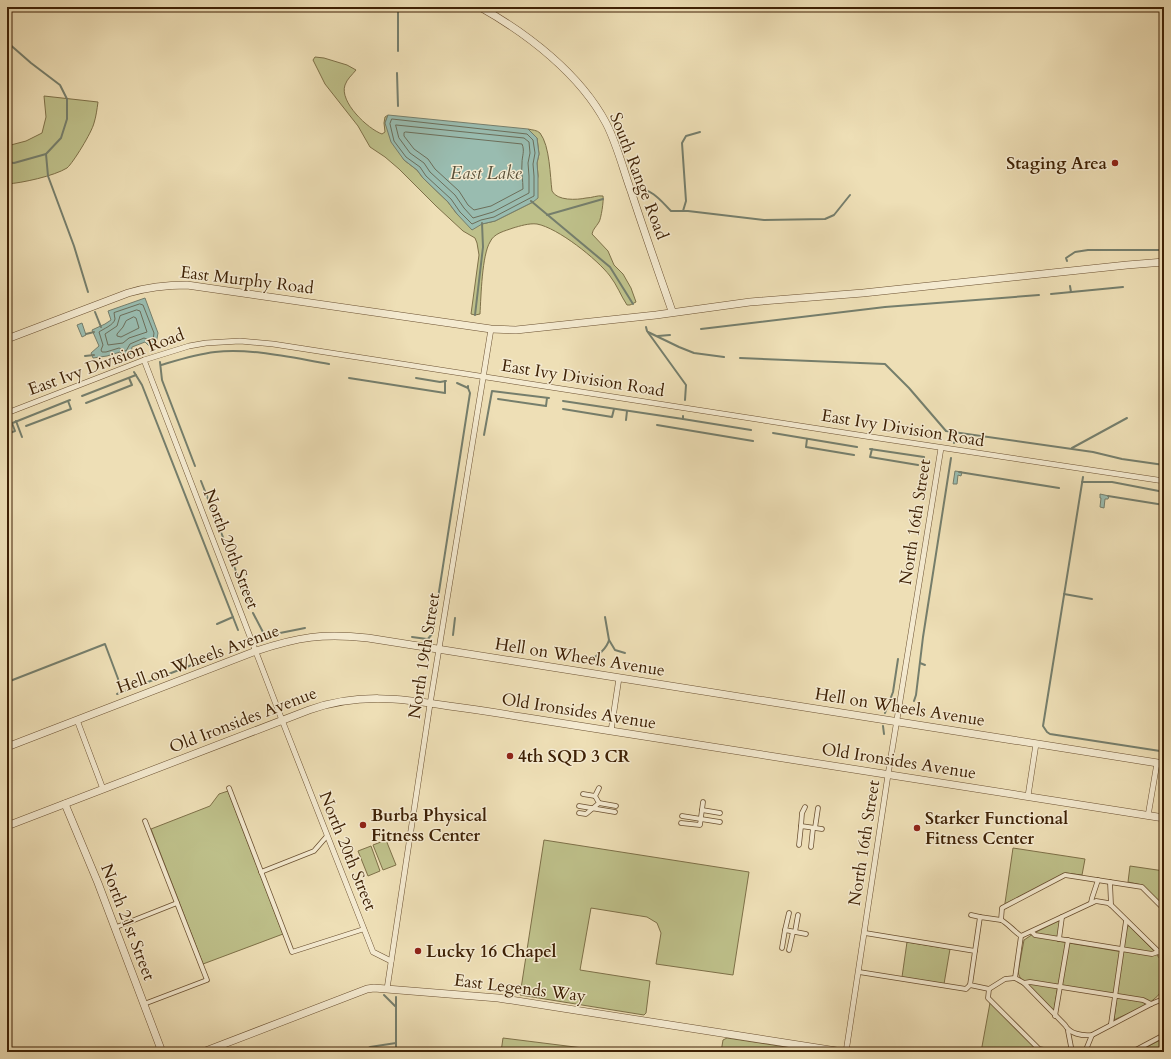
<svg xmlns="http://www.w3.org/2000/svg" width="1171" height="1059" font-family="Cardo,serif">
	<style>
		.green { fill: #bec08a; stroke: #7e7048 }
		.water { fill: #99bcb0; stroke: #757e6c }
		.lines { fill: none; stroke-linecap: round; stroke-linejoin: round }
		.shore { stroke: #6c6e5a; stroke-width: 1 }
		.stream { stroke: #757e6c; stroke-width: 2 }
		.pedestrian-casing { stroke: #6a5031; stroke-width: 5.5 }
		.minor-casing { stroke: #6a5031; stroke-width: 6 }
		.tertiary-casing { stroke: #6a5031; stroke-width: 8 }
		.pedestrian { stroke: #f4ead0; stroke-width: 4 }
		.minor { stroke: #f4ead0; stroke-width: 5 }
		.tertiary { stroke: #f4ead0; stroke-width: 7 }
		.poi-dot { fill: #8f2418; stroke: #f4ead0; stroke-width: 1.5 }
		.labels { text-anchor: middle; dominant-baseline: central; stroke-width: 3; stroke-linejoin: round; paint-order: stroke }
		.poi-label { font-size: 17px; font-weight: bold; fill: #3e2105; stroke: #f4ead0; text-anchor: start }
		.street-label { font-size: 17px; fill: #3e2105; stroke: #f4ead0 }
		.water-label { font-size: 18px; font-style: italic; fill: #595038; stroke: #f4ead0 }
	</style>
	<rect width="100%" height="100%" fill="#eedfb6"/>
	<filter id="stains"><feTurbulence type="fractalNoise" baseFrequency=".005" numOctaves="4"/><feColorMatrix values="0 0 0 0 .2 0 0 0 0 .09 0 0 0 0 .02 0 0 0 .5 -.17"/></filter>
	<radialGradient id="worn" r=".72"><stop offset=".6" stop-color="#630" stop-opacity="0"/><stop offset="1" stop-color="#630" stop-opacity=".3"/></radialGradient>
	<g class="green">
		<path d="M315 57 324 58 347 65 356 70C352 75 347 79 345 85 339 102 368 129 382 134L385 132 384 123 385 117 388 115 385 123 404 160 417 170 423 178 448 202 457 214 482 224 495 221 533 202 538 176 537 163 539 154 537 138 528 129C532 130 537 130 540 133 550 146 550 176 552 191 557 201 577 200 586 198 592 198 597 195 603 196 604 200 601 219 599 222 596 227 593 229 592 234L608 251 614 265 623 274 631 288 636 302 630 305H627C621 296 617 285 610 276 597 259 558 228 537 224 529 223 520 226 513 228 505 231 494 233 490 242 482 255 481 296 480 314L475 315 471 314 479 255 477 243 475 238 463 231 436 206 399 169 385 157 370 147 358 126 325 84 313 60Z"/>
		<path d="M44 96 98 102C97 109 96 117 94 123 92 132 73 163 67 168 54 176 22 183 7 184V146L26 141 42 133 46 117Z"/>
		<polygon points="228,791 283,934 203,964 151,829 210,806 219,794"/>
		<polygon points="386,840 396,865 383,870 373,845"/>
		<polygon points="544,840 749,872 733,975 656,964 661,933 657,923 647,917 591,908 580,970 650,981 646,1013 644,1015 520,995"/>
		<polygon points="371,846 380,871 368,876 358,851"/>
		<polygon points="1013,848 1085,859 1082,875 1066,873 1005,904 1005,903"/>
		<polygon points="1130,866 1164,871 1164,906 1142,885 1128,882"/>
		<path d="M1058 921 1060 922 1057 941 1123 952 1127 926H1129L1153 950 1164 964 1161 992C1152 1005 1128 1013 1114 1020L1117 995 1058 985 1054 1011C1045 1003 1020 984 1018 972L1024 940 1036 932Z"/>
		<polygon points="907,942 950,949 944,984 902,977"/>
		<polygon points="990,1003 1039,1052 1041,1052 981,1052"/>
		<polygon points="503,1038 599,1050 599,1052 501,1052"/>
		<polygon points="727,1038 819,1052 721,1052 723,1040"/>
		<polygon points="1164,1038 1164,1052 1137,1052"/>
	</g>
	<g class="water">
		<polygon points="388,115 528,129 537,138 539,154 537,163 538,176 538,198 533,202 495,221 482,224 472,230 457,214 448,202 423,178 417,170 404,160 391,142 385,123"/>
		<polygon points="145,298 158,333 156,344 150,347 145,342 132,347 131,354 124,356 120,352 107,356 93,358 91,353 99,346 92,330 105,324 111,320 108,311"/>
		<polygon points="82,323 86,335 82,337 77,325"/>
		<polygon points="955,471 962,472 961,476 958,475 957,484 953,484"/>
		<polygon points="1100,494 1109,496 1108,499 1105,499 1104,508 1100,507 1101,498 1100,498"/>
	</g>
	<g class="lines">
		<g class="shore">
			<polygon points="392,119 527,134 533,140 535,153 533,164 534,176 534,196 494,217 481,220 472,224 460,212 451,199 426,176 420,167 406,157 394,141 390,124"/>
			<polygon points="396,125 524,138 529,142 530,153 528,163 529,176 529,193 493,212 473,218 464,208 455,195 430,172 424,163 410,153 399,138"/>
			<path d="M406 132 522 144C525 151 522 156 522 163 521 172 523 180 523 189L491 206 474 210 468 205 459 191 435 169 428 159 414 149 404 136V133Z"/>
			<path d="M140 304 143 305 154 333 153 340 151 341 144 338 130 344 126 351 119 348 106 352H102L101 350 103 345 99 332C103 329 114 325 115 319 115 317 114 315 114 313Z"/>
			<polygon points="137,310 140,311 147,332 129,338 123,343 108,345 105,334 117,326 120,316"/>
			<polygon points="134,317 136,318 139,328 121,337 117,336 117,334 123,327 126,321"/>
		</g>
		<g class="stream">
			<polyline points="398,7 398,51"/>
			<polyline points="7,42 31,63 60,85 67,99 67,119 61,138 46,154 14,163 7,162"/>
			<polyline points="397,73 398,106"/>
			<polyline points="46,154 48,176 74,246 88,292"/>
			<path d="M637 189C653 189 661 201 671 211H688L764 220 825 219 834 215 850 195"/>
			<polyline points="531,201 610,267 633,304"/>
			<polyline points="683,211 686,201 682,143 686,136 700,132"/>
			<polyline points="547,215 603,199"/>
			<polyline points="1067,261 1066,258 1075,252 1088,250 1164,250"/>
			<polyline points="1070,286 1071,292"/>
			<polyline points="1051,294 1123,287"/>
			<polyline points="95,312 101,327"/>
			<polyline points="475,315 483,247 482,223"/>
			<polyline points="646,327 647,331 686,385 685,400"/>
			<polyline points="701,329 885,307 1039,295"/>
			<polyline points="648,332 679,347 694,353 724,357"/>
			<polyline points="86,334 94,332"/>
			<polyline points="658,336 670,335"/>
			<polyline points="85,356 94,355"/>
			<polyline points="740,358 885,364 909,388 946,431 1093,452 1122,459 1164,465"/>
			<polyline points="160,362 162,380 195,466"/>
			<path d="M161 365C178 360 197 354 215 352 252 348 293 358 329 364"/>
			<polyline points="134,372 142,385 238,630"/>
			<polyline points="349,378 445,393 445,381"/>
			<polyline points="416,378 440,382 446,381"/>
			<polyline points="457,383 468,388 468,386"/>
			<polyline points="82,396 136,375"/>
			<polyline points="498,399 546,406 547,398"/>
			<polyline points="563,401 683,419 683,416"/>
			<polyline points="86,403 132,385 129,378"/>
			<polyline points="563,409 612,417 614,409"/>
			<polyline points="683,419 751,430"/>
			<polyline points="626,420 627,411"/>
			<polyline points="16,421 22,437"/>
			<polyline points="10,424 70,400"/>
			<polyline points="657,425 753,441"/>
			<polyline points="26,426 71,409 68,401"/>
			<polyline points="773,433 857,447"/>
			<polyline points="7,434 15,431 12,423"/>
			<polyline points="484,435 492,391 549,398"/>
			<polyline points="807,439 806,447 854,455"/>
			<polyline points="954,443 955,432"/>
			<polyline points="1072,448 1127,418"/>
			<polyline points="870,449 924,457"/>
			<polyline points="872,449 870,457 918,465"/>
			<polyline points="959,472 1059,488"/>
			<polyline points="1083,477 1043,726 1047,732 1050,734 1160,751"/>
			<polyline points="201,481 226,545"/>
			<polyline points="1082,482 1112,482 1164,492"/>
			<polyline points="1108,496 1164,505"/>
			<polyline points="232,561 249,604"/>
			<polyline points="1064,594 1092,599"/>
			<polyline points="253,613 265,636 305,628"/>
			<polyline points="217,624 233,617"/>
			<polyline points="453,635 455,618"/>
			<polyline points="412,637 427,639"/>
			<polyline points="427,640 432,634 433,630 470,393 468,388"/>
			<polyline points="609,640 615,650 625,653"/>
			<polyline points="424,657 424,655"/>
			<path d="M590 660C598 656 607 648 609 640L605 617"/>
			<polyline points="920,663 925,665"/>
			<polyline points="10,681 105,644 123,692"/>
			<polyline points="117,694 215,656"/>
			<polyline points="914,701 916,695 923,637 951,458"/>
			<polyline points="885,713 893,692 898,659"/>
			<polyline points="883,726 884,734"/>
			<polyline points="384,995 395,1006"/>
			<polyline points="396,997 396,1052"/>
			<polyline points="339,1048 362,1051"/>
			<polyline points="361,1052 370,1047 396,1043"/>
		</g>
		<g class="pedestrian-casing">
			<g id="pedestrian">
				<polyline points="229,788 292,952 364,929"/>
				<polyline points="583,794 595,796"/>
				<polyline points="599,803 616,806"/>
				<polyline points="579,806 615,812"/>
				<polyline points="702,810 720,813"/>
				<polyline points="579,813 586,814 599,803 595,796 599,788"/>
				<polyline points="682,816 720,822"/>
				<polyline points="681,823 700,825 703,802"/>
				<polyline points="801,826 802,813 805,807"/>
				<polyline points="815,828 818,808"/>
				<polyline points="799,845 801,826 822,829"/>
				<polyline points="811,847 813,828"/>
				<polyline points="261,872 314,851 327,836"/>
				<polyline points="1110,882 1111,905"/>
				<polyline points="1091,903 1092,898 1098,880"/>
				<polyline points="789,913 785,930 806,934"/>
				<polyline points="971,915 980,917"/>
				<polyline points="114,928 177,903"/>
				<polyline points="795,932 798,915"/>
				<polyline points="1032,932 1035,935 1152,954 1158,952"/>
				<polyline points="865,933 975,951 970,985 989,989"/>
				<path d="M1021 936C1015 932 1006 922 1001 920L1002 908 1065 875 1142 887 1164 909"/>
				<polyline points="1059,939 1062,917"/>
				<polyline points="782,948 785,930"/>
				<polyline points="789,950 793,932"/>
				<polyline points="975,951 980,917 1001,920"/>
				<path d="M1164 957 1111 905 1108 903 1096 901 1021 936 1015 978 1024 983 1065 1025C1070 1034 1082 1036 1092 1035L1151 1004 1163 999 1164 991"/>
				<polyline points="859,972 966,989 970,985"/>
				<polyline points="1015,978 1005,979 989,989 988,998 1039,1049 1056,1052"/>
				<polyline points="1024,983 1030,982 1143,1000 1151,1004"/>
				<polyline points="144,1004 207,980 145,821"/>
				<polyline points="1055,1016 1068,940"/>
				<polyline points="1111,1024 1126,921"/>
				<polyline points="1068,1031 1072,1052"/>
				<polyline points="1085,1052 1092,1035"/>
				<polyline points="1132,1052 1164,1035"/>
			</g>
		</g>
		<g class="minor-casing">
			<g id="minor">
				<polyline points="144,360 282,720 373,952 391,961"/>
				<polyline points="7,413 144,360 189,346 206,343 240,341 273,344 865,436 1164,481"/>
				<polyline points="77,720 103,789"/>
				<polyline points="611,731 619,678"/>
				<polyline points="1028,796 1036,744"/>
				<polyline points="1148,816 1157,763"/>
				<polyline points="387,989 430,704 491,329"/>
				<polyline points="846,1052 888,775 941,448"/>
			</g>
		</g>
		<g class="tertiary-casing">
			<g id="tertiary">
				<path d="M480 7C528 34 580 74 606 123 617 144 623 169 631 191 644 231 658 271 672 311"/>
				<path d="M7 339 128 293C148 287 167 285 187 285L491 329 516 330 656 315 750 302 863 293 1127 265 1164 262"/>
				<path d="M7 747 256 651C298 637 323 633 368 638L1164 764"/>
				<polyline points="65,804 98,883 162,1052"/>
				<path d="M7 826 309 710C357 693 400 698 449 706 473 709 498 713 522 717L1164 818"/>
				<polyline points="203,1052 367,989 374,988 498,998 843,1052"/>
			</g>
		</g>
		<use href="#pedestrian" class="pedestrian"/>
		<use href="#minor" class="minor"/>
		<use href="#tertiary" class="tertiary"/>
	</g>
	<g class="poi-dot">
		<circle cx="1115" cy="163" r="4"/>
		<circle cx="510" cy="756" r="4"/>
		<circle cx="363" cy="825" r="4"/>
		<circle cx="917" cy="828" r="4"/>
		<circle cx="418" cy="951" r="4"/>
	</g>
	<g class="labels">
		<g class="poi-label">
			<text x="1107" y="163" text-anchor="end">Staging Area</text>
			<text x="518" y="756">4th SQD 3 CR</text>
			<text x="371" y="815">Burba Physical<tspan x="371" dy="20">Fitness Center</tspan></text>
			<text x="925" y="818">Starker Functional<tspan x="925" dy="20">Fitness Center</tspan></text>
			<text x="426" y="951">Lucky 16 Chapel</text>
		</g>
		<g class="street-label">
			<text transform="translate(639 176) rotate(69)">South Range Road</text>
			<text transform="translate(247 280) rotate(7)">East Murphy Road</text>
			<text transform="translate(106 362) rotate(-20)">East Ivy Division Road</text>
			<text transform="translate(583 378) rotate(9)">East Ivy Division Road</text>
			<text transform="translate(903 428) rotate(9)">East Ivy Division Road</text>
			<text transform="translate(915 522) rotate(-81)">North 16th Street</text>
			<text transform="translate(231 549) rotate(69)">North 20th Street</text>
			<text transform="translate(424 656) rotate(-81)">North 19th Street</text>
			<text transform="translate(580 657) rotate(9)">Hell on Wheels Avenue</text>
			<text transform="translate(198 659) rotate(-20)">Hell on Wheels Avenue</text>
			<text transform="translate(900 707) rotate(9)">Hell on Wheels Avenue</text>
			<text transform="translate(579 711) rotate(9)">Old Ironsides Avenue</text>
			<text transform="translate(243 720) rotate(-21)">Old Ironsides Avenue</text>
			<text transform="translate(899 761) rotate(9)">Old Ironsides Avenue</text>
			<text transform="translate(864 843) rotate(-81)">North 16th Street</text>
			<text transform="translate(348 851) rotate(68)">North 20th Street</text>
			<text transform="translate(128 922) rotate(69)">North 21st Street</text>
			<text transform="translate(520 988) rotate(7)">East Legends Way</text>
		</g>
		<g class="water-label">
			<text x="486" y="173">East Lake</text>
		</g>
	</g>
	<rect width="1171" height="1059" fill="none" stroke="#eedfb6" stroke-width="24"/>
	<rect x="8" y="8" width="1155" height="1043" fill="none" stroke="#3e2105" stroke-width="2"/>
	<rect x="12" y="12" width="1147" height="1035" fill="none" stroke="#3e2105"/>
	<rect width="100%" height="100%" filter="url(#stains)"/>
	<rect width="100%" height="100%" fill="url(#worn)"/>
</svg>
